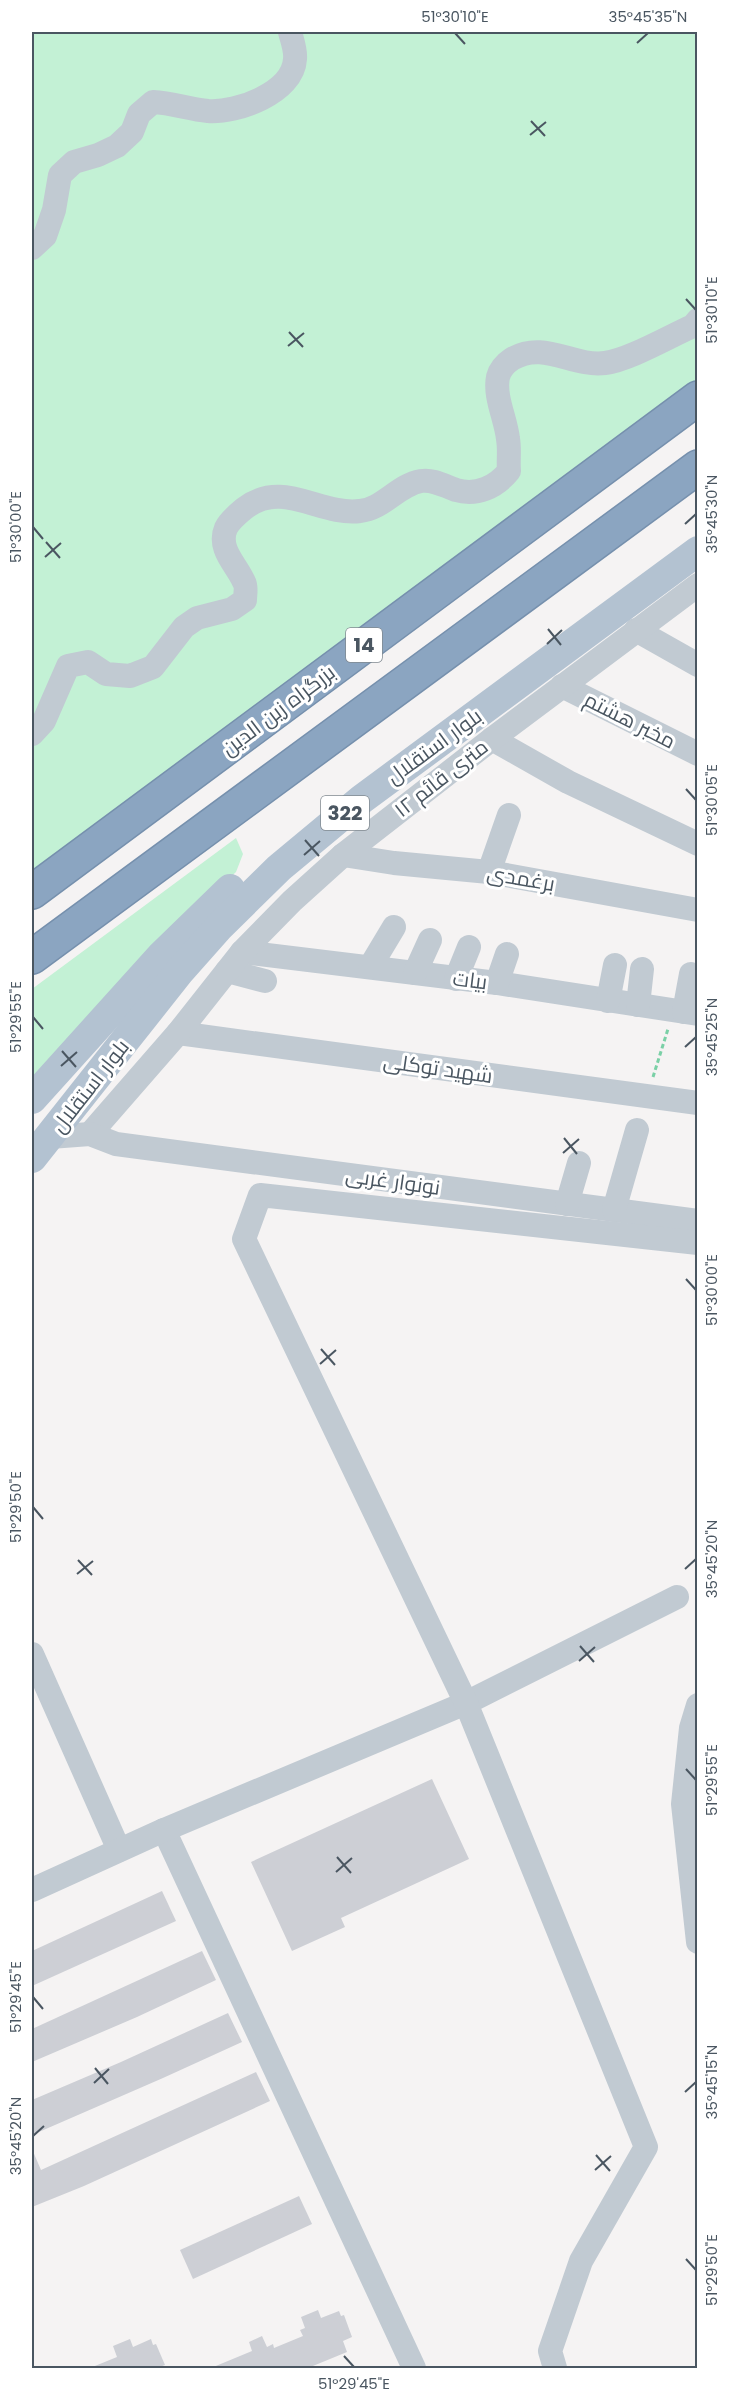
<svg xmlns="http://www.w3.org/2000/svg" width="729" height="2400" font-family="Poppins,Cairo,sans-serif">
	<style>
		.green { fill: #c3f1d5 }
		.building { fill: #cdcfd5 }
		.lines { fill: none; stroke-linecap: round; stroke-linejoin: round }
		.highway-casing { stroke: #7690ad; stroke-width: 36 }
		.path { stroke: #7ad0a6; stroke-width: 3; stroke-dasharray: 4.5 3; stroke-linecap: butt }
		.minor { stroke: #c1cad2; stroke-width: 24 }
		.major { stroke: #b3c2d1; stroke-width: 30 }
		.highway { stroke: #8ba5c1; stroke-width: 33 }
		.ticks { fill: none; stroke: #4a5661; stroke-width: 2 }
		.labels { text-anchor: middle; dominant-baseline: central; stroke-width: 6; stroke-linejoin: round; paint-order: stroke }
		.shield { fill: #fff; stroke: #808990; stroke-width: 1.5 }
		.shield-label { font-size: 20px; font-weight: bold; fill: #4a5661 }
		.street-label { font-size: 21px; fill: #4a5661; stroke: #fff }
		.neatline { fill: none; stroke: #4a5661; stroke-width: 2 }
		.ticks-label { font-size: 15px; text-anchor: middle; fill: #4a5661 }
	</style>
	<rect width="100%" height="100%" fill="#f5f3f3"/>
	<g class="green">
		<polygon points="32,32 697,32 697,403 32,901"/>
		<polygon points="236,838 243,854 236,872 192,913 32,1082 32,989"/>
	</g>
	<g class="building">
		<polygon points="432,1779 469,1859 341,1918 345,1927 292,1951 251,1862"/>
		<polygon points="162,1891 176,1921 32,1986 32,1951"/>
		<polygon points="202,1951 216,1980 137,2017 32,2062 32,2029"/>
		<polygon points="228,2013 242,2042 163,2078 32,2135 32,2100 121,2062"/>
		<polygon points="256,2072 270,2101 84,2186 32,2207 32,2149 41,2170"/>
		<polygon points="299,2196 312,2224 193,2279 180,2250"/>
		<polygon points="318,2310 321,2318 339,2311 341,2316 344,2315 352,2337 343,2341 347,2352 308,2368 211,2368 252,2351 249,2342 262,2336 267,2347 273,2344 274,2348 303,2336 300,2330 305,2328 301,2317"/>
		<polygon points="130,2339 133,2347 151,2339 153,2345 156,2344 165,2365 157,2368 90,2368 117,2357 113,2346"/>
	</g>
	<g class="lines">
		<g class="highway-casing">
			<g id="highway">
				<polyline points="32,892 698,398"/>
				<polyline points="32,957 698,467"/>
			</g>
		</g>
		<polyline class="path" points="653,1077 668,1029"/>
		<g class="minor">
			<path d="M32 248 45 236 54 210 60 175 74 162 98 155 117 146 132 132 139 114 153 102C172 103 189 109 208 111 237 113 293 93 295 59 296 50 292 40 290 32"/>
			<polyline points="636,630 698,665"/>
			<polyline points="562,686 698,754"/>
			<path d="M32 734 44 721 68 666 88 662 106 674 130 676 153 667 184 627 197 618 232 609 245 600C245 594 247 587 244 582 237 565 217 549 226 528 230 520 239 513 245 508 283 479 320 516 360 511 383 509 398 485 421 481 434 479 444 486 456 490 477 496 496 487 509 471 508 461 510 450 508 439 506 419 494 397 498 377 500 369 506 363 512 359 544 340 572 367 605 363 629 360 670 336 693 326L698 320"/>
			<polyline points="492,739 568,782 698,844"/>
			<polyline points="343,855 394,863 489,872 698,910"/>
			<polyline points="489,872 509,815"/>
			<polyline points="242,952 497,983 698,1014"/>
			<polyline points="370,967 394,927"/>
			<polyline points="227,971 265,981"/>
			<polyline points="415,973 430,940"/>
			<polyline points="456,979 469,947"/>
			<polyline points="497,983 507,954"/>
			<polyline points="608,1001 615,965"/>
			<polyline points="638,1005 642,969"/>
			<polyline points="684,1012 691,974"/>
			<polyline points="178,1033 698,1103"/>
			<polyline points="90,1134 178,1033 242,952 292,901 343,855 492,739 698,585"/>
			<polyline points="50,1137 90,1134 116,1144 698,1221"/>
			<polyline points="567,1204 579,1163"/>
			<polyline points="614,1210 637,1130"/>
			<polyline points="32,1654 119,1850"/>
			<polyline points="698,1705 691,1728 683,1804 698,1942"/>
			<polyline points="164,1830 414,2368"/>
			<polyline points="32,1890 164,1830 466,1703 677,1597"/>
			<polyline points="555,2368 550,2351 581,2261 646,2147 466,1703 244,1239 260,1195 698,1243"/>
		</g>
		<g class="major">
			<polyline points="32,1099 161,956 230,889"/>
			<polyline points="32,1158 180,971 219,927 279,868 362,799 698,551"/>
		</g>
		<use href="#highway" class="highway"/>
	</g>
	<path class="ticks" d="M455 33 465 44M637 43 648 33M531 121 545 136M530 135 546 122M686 299 696 310M289 332 303 347M288 346 304 333M685 524 696 514M33 527 43 539M46 542 60 558M45 557 61 543M548 629 561 645M547 644 562 630M686 789 696 800M305 840 319 856M304 855 320 841M33 1017 43 1029M685 1047 696 1037M62 1051 76 1067M61 1066 77 1052M564 1138 577 1154M563 1153 579 1139M686 1279 696 1290M321 1349 335 1365M320 1364 336 1350M33 1507 43 1519M78 1560 92 1575M685 1569 696 1559M77 1574 93 1561M580 1646 594 1662M579 1661 595 1647M686 1769 696 1780M337 1857 351 1873M336 1872 352 1858M33 1997 43 2009M95 2068 108 2084M94 2083 109 2069M685 2092 696 2082M33 2136 44 2126M596 2155 610 2171M595 2170 611 2156M686 2259 696 2270M344 2356 354 2367"/>
	<g class="labels">
		<g class="shield">
			<rect x="346" y="628" width="36" height="34" rx="4.5"/>
			<rect x="321" y="796" width="48" height="34" rx="4.5"/>
		</g>
		<g class="shield-label">
			<text x="364" y="645">14</text>
			<text x="345" y="813">322</text>
		</g>
		<g class="street-label">
			<text transform="translate(278 710) rotate(-37)">بزرگراه زین الدین</text>
			<text transform="translate(630 720) rotate(27)">مخبر هشتم</text>
			<text transform="translate(434 746) rotate(-36)">بلوار استقلال</text>
			<text transform="translate(441 778) rotate(-38)">۱۲ متری قائم</text>
			<text transform="translate(521 878) rotate(10)">برغمدی</text>
			<text transform="translate(470 980) rotate(7)">بیات</text>
			<text transform="translate(438 1068) rotate(8)">شهید توکلی</text>
			<text transform="translate(90 1086) rotate(-52)">بلوار استقلال</text>
			<text transform="translate(393 1181) rotate(8)">نونوار غربی</text>
		</g>
	</g>
	<rect width="729" height="2400" fill="none" stroke="#ffffff" stroke-width="66"/>
	<rect x="33" y="33" width="663" height="2334" class="neatline"/>
	<g class="ticks-label">
		<text x="455" y="22">51°30'10"E</text>
		<text x="648" y="22">35°45'35"N</text>
		<text transform="translate(712 310) rotate(-90)" y="5">51°30'10"E</text>
		<text transform="translate(712 514) rotate(-90)" y="5">35°45'30"N</text>
		<text transform="translate(16 527) rotate(-90)" y="5">51°30'00"E</text>
		<text transform="translate(712 800) rotate(-90)" y="5">51°30'05"E</text>
		<text transform="translate(16 1017) rotate(-90)" y="5">51°29'55"E</text>
		<text transform="translate(712 1037) rotate(-90)" y="5">35°45'25"N</text>
		<text transform="translate(712 1290) rotate(-90)" y="5">51°30'00"E</text>
		<text transform="translate(16 1507) rotate(-90)" y="5">51°29'50"E</text>
		<text transform="translate(712 1559) rotate(-90)" y="5">35°45'20"N</text>
		<text transform="translate(712 1780) rotate(-90)" y="5">51°29'55"E</text>
		<text transform="translate(16 1997) rotate(-90)" y="5">51°29'45"E</text>
		<text transform="translate(712 2082) rotate(-90)" y="5">35°45'15"N</text>
		<text transform="translate(16 2136) rotate(-90)" y="5">35°45'20"N</text>
		<text transform="translate(712 2270) rotate(-90)" y="5">51°29'50"E</text>
		<text x="354" y="2389">51°29'45"E</text>
	</g>
</svg>
